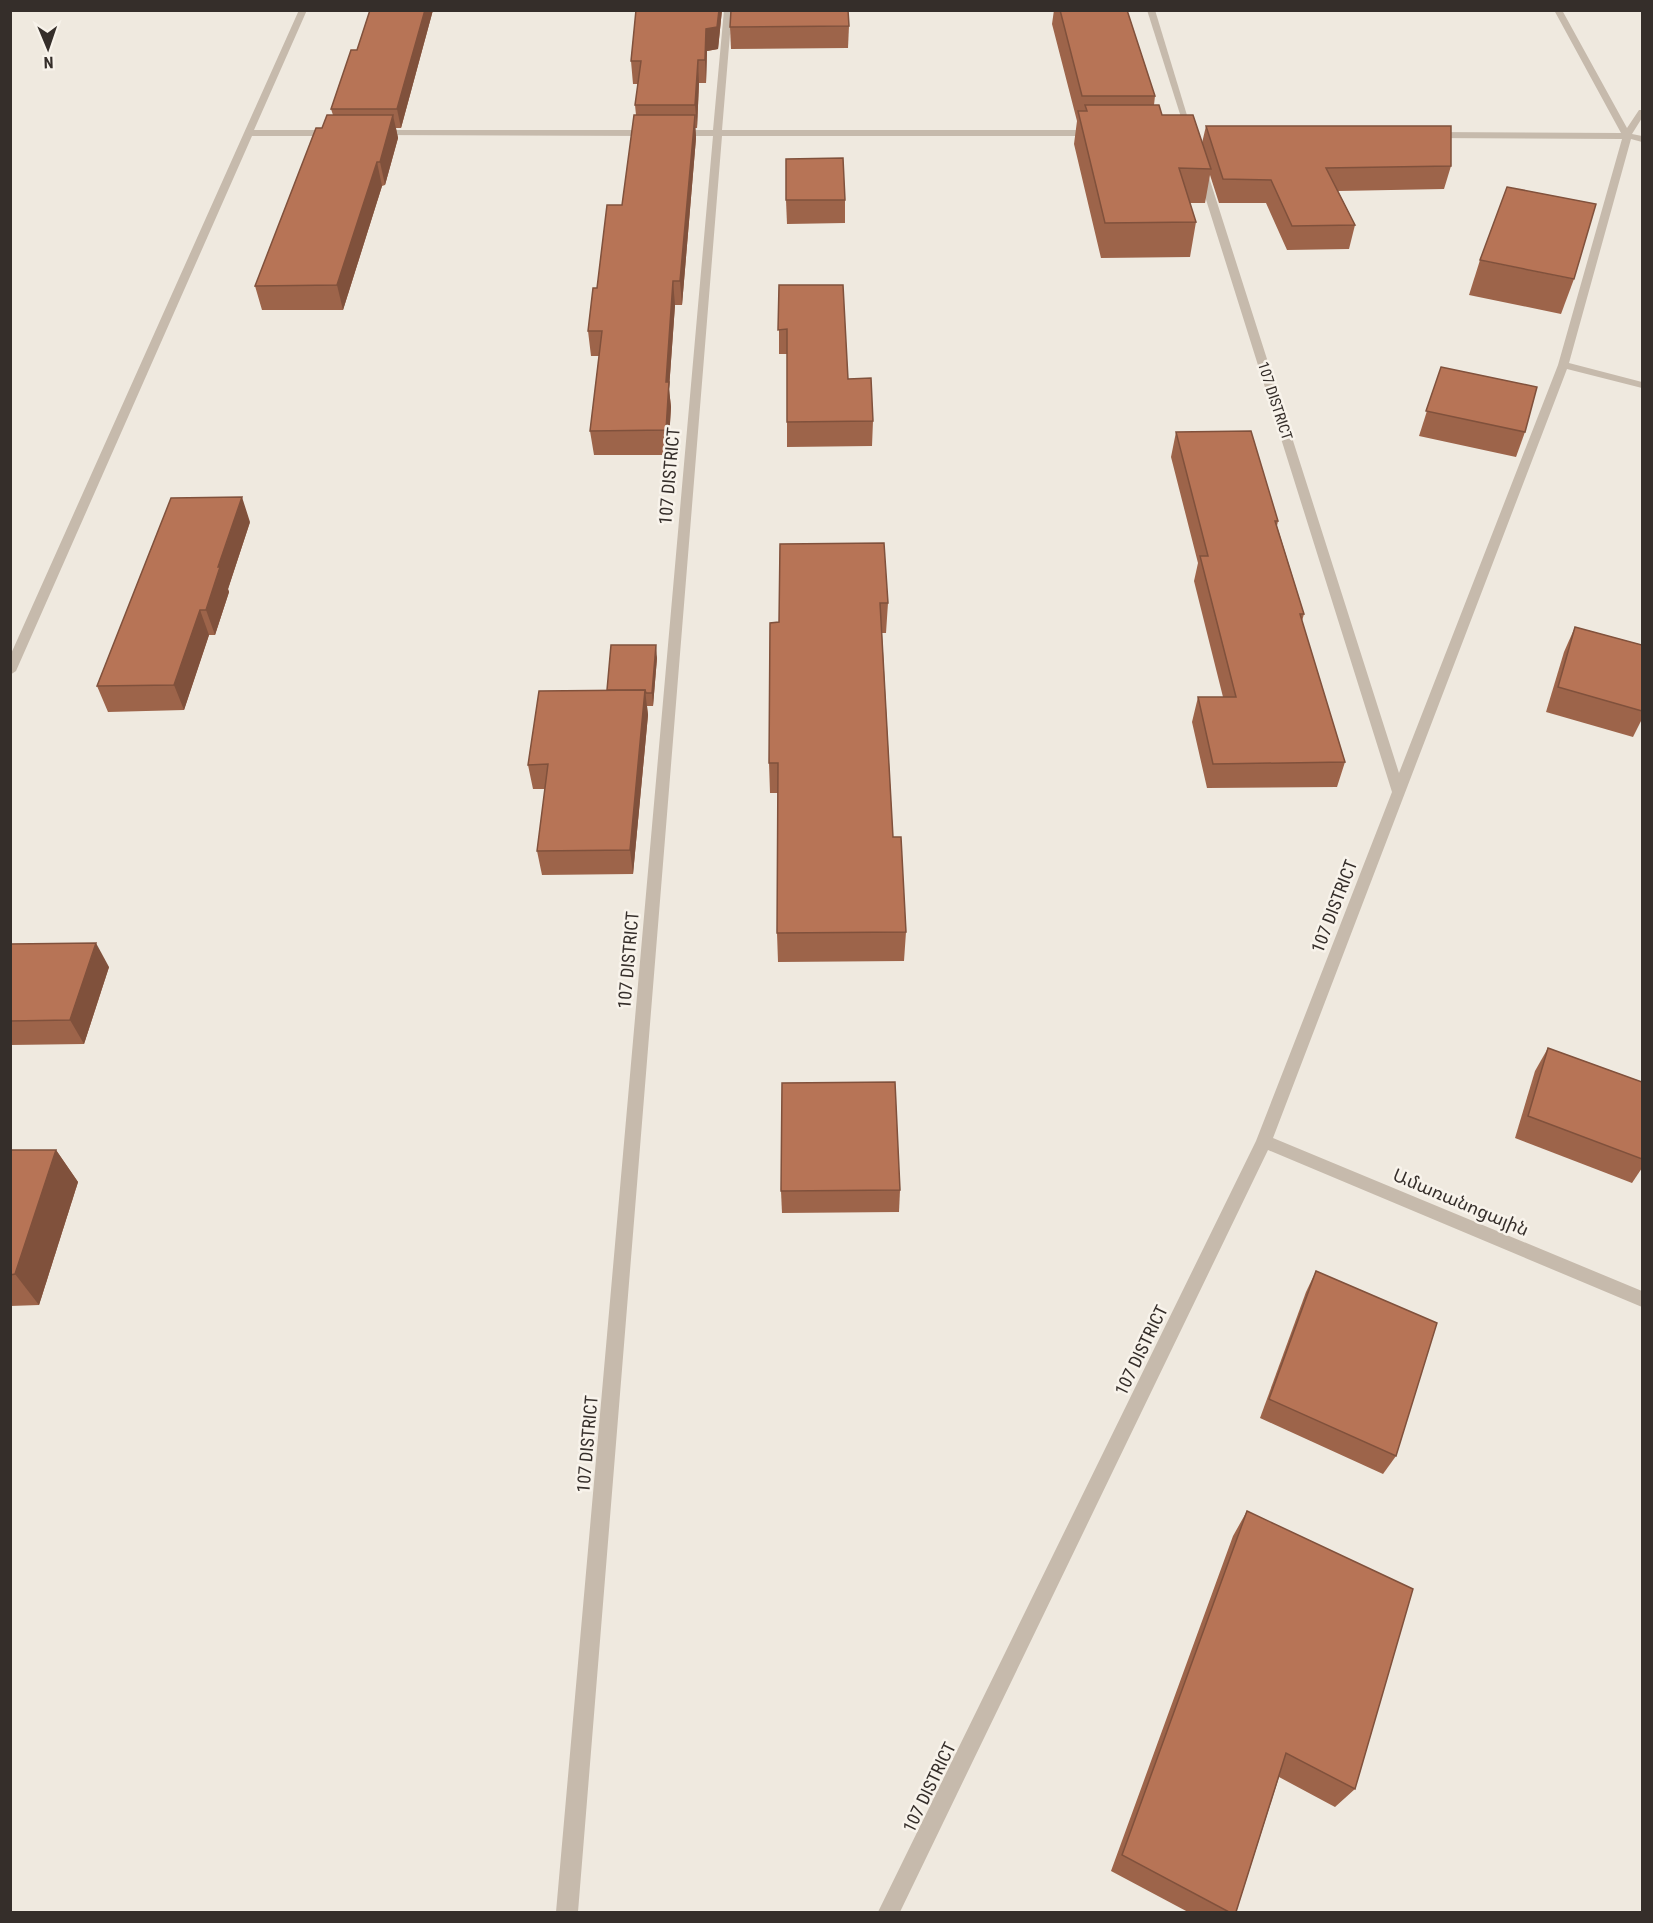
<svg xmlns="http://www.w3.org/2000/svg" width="1653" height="1923" font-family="'Roboto Condensed','Noto Sans Armenian',sans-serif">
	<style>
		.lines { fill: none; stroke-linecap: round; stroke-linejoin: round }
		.minor { fill: #c6baac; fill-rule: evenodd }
		.wall { fill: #9d644a }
		.shaded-wall { fill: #80513c }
		.building { fill: #b77456; stroke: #80513c; stroke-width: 1.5 }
		.labels { text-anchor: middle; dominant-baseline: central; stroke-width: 5; stroke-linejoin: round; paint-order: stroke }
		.far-street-label { font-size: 15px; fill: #352e2a; stroke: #f8f3eb }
		.street-label { font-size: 18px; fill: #352e2a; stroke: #f8f3eb }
	</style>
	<rect width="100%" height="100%" fill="#efe9df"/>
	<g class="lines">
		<g class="minor">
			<polygon points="299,10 307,10 254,130 335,130 339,133 335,136 252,136 16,671 10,675 10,656"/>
			<polygon points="724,10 732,10 722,130 1094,130 1098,133 1094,136 722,136 578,1912 556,1912 713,136 677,136 673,133 677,130 713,130"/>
			<polygon points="1147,10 1155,10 1193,135 1186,133"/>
			<polygon points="1554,10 1562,10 1627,128 1639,110 1642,110 1642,118 1632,134 1642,136 1642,142 1631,139 1569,363 1642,382 1642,388 1567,369 1273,1138 1642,1291 1642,1307 1268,1150 900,1912 878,1912 1256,1141 1392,792 1197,171 1202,168 1207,171 1399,773 1558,365 1622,139 1430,138 1426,135 1430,132 1621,133"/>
			<polygon points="377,130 650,130 654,133 650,136 374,135 374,131"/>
		</g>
	</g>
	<g class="wall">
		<polygon points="370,10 433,10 401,128 396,128 398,138 385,185 382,186 343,310 262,310 255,286 322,128 333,115 331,109 357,50"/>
		<polygon points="636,10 722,10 718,49 707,51 706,83 699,83 697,128 695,128 696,138 682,305 675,305 669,389 671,407 668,455 594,455 590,431 599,356 591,356 588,331 597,288 622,205 636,115 635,105 638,84 633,84 631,61"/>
		<polygon points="1054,10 1127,10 1155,96 1154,105 1162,115 1202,143 1206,126 1451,166 1444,189 1338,191 1355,225 1349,249 1287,250 1266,203 1219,203 1210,175 1205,203 1190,203 1196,222 1190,257 1101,258 1074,144 1077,121 1052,24"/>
		<polygon points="849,26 848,48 731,49 730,27"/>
		<polygon points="786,200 845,200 845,223 787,224"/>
		<polygon points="1480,260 1574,279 1561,314 1469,295"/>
		<polygon points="779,285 848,379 873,421 872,446 787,447 787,354 779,354"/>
		<polygon points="1441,367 1525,432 1516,457 1419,436"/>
		<polygon points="1176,432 1278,521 1277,526 1304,614 1302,621 1345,762 1337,787 1207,788 1192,722 1198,697 1223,697 1194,581 1198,563 1171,457"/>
		<polygon points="250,522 228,589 229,592 215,635 209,635 184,710 108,712 97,686"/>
		<polygon points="780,544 888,603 886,633 882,633 893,837 906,932 904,961 778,962 777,933 778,793 770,793 769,763 779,622"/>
		<polygon points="1575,627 1642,645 1642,719 1633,737 1546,712 1564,652"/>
		<polygon points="657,658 653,706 647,706 648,715 633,874 542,875 537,851 545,789 533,789 528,765 607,690"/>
		<polygon points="10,944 109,967 84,1044 10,1045"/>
		<polygon points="1548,1048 1642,1082 1642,1168 1632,1183 1515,1138 1535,1071"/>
		<polygon points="10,1150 56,1150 78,1182 39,1305 10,1306"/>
		<polygon points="900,1190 899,1212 782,1213 781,1191"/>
		<polygon points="1316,1271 1396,1456 1383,1474 1260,1418 1306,1292"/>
		<polygon points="1247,1511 1355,1789 1335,1807 1279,1777 1236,1912 1188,1912 1111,1871 1233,1536"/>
	</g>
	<g class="shaded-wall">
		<polygon points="425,10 433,10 401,128 397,109"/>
		<polygon points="719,10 722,10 718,49 707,51 706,83 705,60 706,29"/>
		<polygon points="698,60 699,83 697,128 695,105"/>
		<polygon points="393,115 398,138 385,185 380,162"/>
		<polygon points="695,115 696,138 682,305 680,281"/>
		<polygon points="377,162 382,186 343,310 337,285"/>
		<polygon points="673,281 675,305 669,389 671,407 668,455 666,430 666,382"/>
		<polygon points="242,497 250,522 228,589 229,592 215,635 206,610 218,567"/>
		<polygon points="200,610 209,635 184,710 174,685"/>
		<polygon points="656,645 657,658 653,706 652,693"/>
		<polygon points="645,690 648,715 633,874 630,850"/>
		<polygon points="96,943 109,967 84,1044 70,1020"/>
		<polygon points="56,1150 78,1182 39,1305 15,1274"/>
	</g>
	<g class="building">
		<polygon points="370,10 425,10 397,109 331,109 351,50 357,50"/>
		<polygon points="636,10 719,10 717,27 706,29 705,60 698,60 695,105 635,105 641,61 631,61"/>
		<polygon points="731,10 848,10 849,26 730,27"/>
		<polygon points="1060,10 1127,10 1155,96 1082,96"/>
		<polygon points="1085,105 1159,105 1162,115 1193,115 1211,169 1179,168 1196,222 1105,223 1078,111 1087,111"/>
		<polygon points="327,115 393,115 380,162 377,162 337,285 255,286 316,128 322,128"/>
		<polygon points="634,115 695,115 680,281 673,281 666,382 669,382 666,430 590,431 602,331 588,331 593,288 597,288 607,205 622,205"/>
		<polygon points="1206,126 1451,126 1451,166 1326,168 1355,225 1292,226 1271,180 1223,179"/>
		<polygon points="843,158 845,200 786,200 786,159"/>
		<polygon points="1507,187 1596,204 1574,279 1480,260"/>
		<polygon points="779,285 843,285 848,379 871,378 873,421 787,422 787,329 778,330"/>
		<polygon points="1441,367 1537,387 1525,432 1426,411"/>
		<polygon points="1251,431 1278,521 1275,521 1304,614 1300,614 1345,762 1213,764 1198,697 1236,697 1200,556 1208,556 1176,432"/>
		<polygon points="242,497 218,567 220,567 206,610 200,610 174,685 97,686 171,498"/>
		<polygon points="884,543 888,603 880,603 893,837 901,837 906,932 777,933 778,763 769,763 770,623 779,622 780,544"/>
		<polygon points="1575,627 1642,645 1642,711 1558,687"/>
		<polygon points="611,645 656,645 652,693 646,693 645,690 607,690"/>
		<polygon points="645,690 630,850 537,851 548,764 528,765 539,691"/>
		<polygon points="96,943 70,1020 10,1021 10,944"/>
		<polygon points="1548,1048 1642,1082 1642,1159 1528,1116"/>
		<polygon points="895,1082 900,1190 781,1191 782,1083"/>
		<polygon points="10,1150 56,1150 15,1274 10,1275"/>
		<polygon points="1316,1271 1437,1323 1396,1456 1269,1399"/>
		<polygon points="1247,1511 1413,1589 1355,1789 1286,1753 1236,1912 1229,1912 1122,1855"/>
	</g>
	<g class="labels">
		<g class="far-street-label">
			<text transform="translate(1275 401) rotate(72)">107 DISTRICT</text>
		</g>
		<g class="street-label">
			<text transform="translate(669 476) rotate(-85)">107 DISTRICT</text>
			<text transform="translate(1334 906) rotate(-69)">107 DISTRICT</text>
			<text transform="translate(628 960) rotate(-85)">107 DISTRICT</text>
			<text transform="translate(1461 1202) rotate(23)">Ամառանոցային</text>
			<text transform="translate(1141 1350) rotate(-64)">107 DISTRICT</text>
			<text transform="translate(587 1444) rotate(-85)">107 DISTRICT</text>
			<text transform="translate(929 1787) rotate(-64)">107 DISTRICT</text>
		</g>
	</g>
	<rect width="1653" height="1923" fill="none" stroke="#352e2a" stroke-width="24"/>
	<g transform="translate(48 48) rotate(178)" stroke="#f8f3eb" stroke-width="4.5" paint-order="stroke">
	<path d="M0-4.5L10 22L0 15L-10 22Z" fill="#352e2a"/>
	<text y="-9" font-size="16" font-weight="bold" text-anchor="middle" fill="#352e2a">N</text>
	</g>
</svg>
